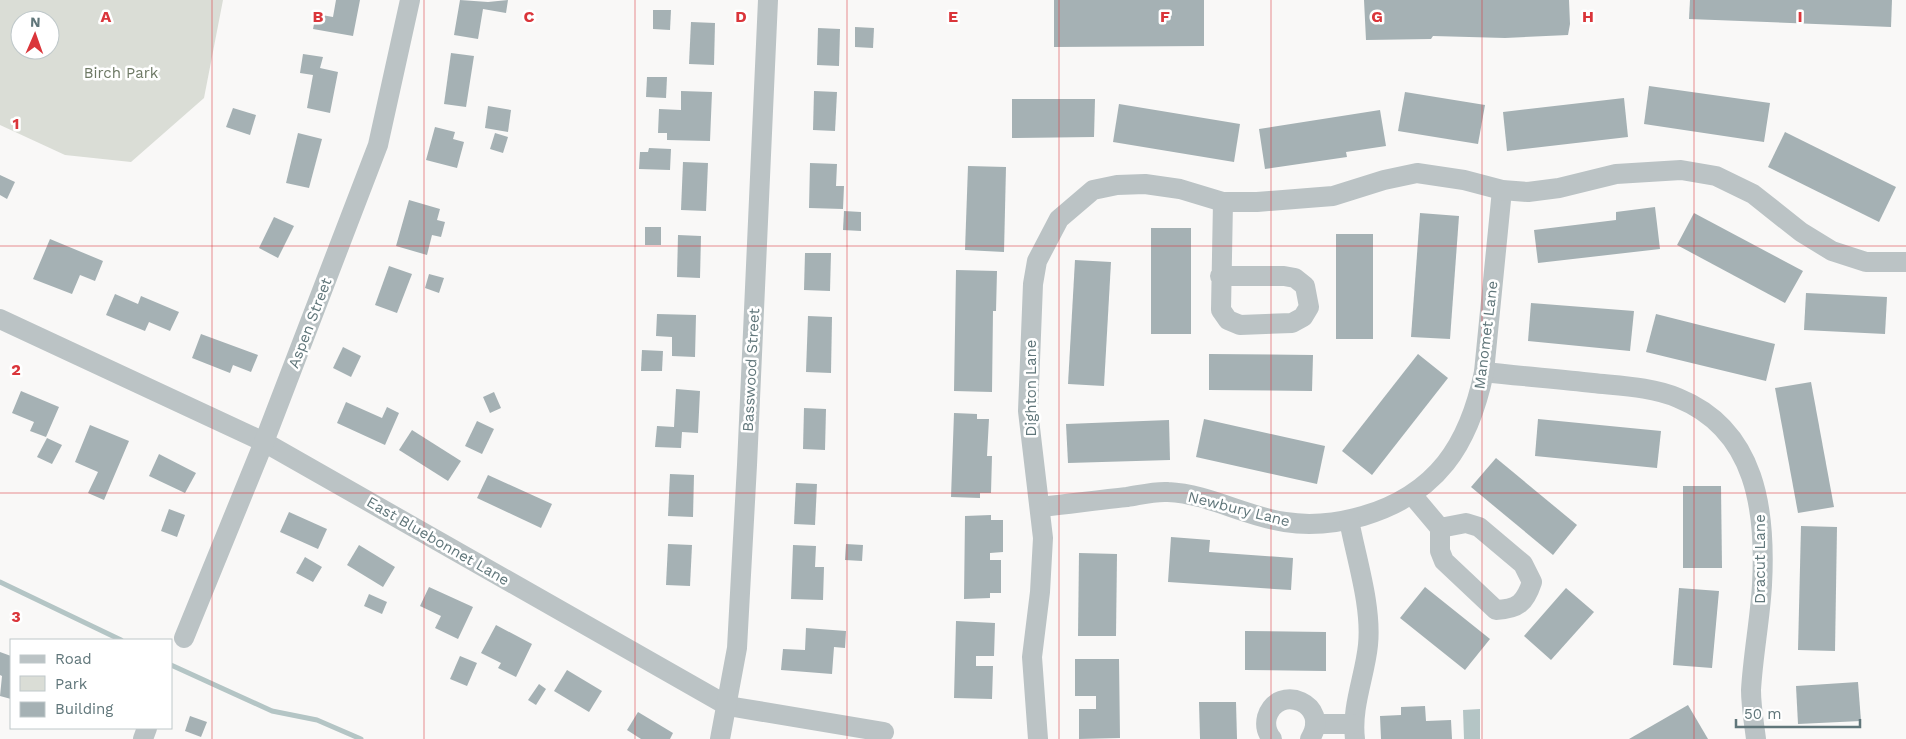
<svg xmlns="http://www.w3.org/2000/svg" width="1906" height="739" font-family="'Work Sans',sans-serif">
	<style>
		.green { fill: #daddd6; fill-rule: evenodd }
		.water { fill: #b4c5c5 }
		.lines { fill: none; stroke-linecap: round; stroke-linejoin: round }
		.stream { stroke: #b4c5c5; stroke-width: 5 }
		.building { fill: #a5b1b4 }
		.minor { stroke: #bbc3c5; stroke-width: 20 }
		.grid { fill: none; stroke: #da353a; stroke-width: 1; stroke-opacity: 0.55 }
		.labels { text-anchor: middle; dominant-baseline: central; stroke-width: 5; stroke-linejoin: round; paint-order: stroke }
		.park-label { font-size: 15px; fill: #6d7864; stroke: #fff }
		.street-label { font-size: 15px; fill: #60767a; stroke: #fff }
		.grid-label { font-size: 16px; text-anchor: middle; font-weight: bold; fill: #da353a; stroke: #fff; stroke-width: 5; stroke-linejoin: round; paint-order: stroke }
	</style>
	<rect width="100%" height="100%" fill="#f9f8f7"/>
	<path class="green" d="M0 0H223L204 98 131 162 65 155 0 125ZM20 20H50V50H20Z"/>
	<polygon class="water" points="1480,709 1480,739 1464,739 1463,710"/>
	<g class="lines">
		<g class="stream">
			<polyline points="0,582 121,640"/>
			<polyline points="171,665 272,711 317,720 361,739"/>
		</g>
	</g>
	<g class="building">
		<polygon points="336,0 360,0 353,36 313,29 316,14 333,17"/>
		<polygon points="460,0 488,2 508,0 506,13 483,9 478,39 454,35"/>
		<polygon points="1054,0 1204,0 1204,46 1054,47"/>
		<polygon points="1364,0 1569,0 1570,24 1568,35 1505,38 1433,36 1431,39 1366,40"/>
		<polygon points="1690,0 1892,0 1891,27 1689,19"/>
		<polygon points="653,10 671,10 670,30 653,29"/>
		<polygon points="691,22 715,23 714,65 689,64"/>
		<polygon points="855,27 874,28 873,48 855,47"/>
		<polygon points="818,28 840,29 839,66 817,65"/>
		<polygon points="451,53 474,56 466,107 444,104"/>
		<polygon points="303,54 323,57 320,68 338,72 330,113 307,108 313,75 300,73"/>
		<polygon points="647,77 667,77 666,98 646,97"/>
		<polygon points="1649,86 1770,103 1764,142 1644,124"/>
		<polygon points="681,91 712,92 710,141 667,140 667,133 658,133 659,109 681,110"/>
		<polygon points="814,91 837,92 835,131 813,130"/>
		<polygon points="1405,92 1485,105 1478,144 1398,131"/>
		<polygon points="1624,98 1628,137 1507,151 1503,112"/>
		<polygon points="1012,99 1095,99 1094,137 1012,138"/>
		<polygon points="1119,104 1240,124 1234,162 1113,142"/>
		<polygon points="488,106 511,110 508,132 485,128"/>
		<polygon points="233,108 256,115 250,135 226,127"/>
		<polygon points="1380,110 1386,146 1346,152 1347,157 1265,169 1259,129"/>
		<polygon points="435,127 455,132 453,139 464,142 457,168 426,160"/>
		<polygon points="1785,132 1896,187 1879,222 1768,167"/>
		<polygon points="298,133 322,139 309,188 286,183"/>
		<polygon points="495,133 508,137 503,153 490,149"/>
		<polygon points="649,148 671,149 670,170 639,169 640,152 648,152"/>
		<polygon points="683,162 708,163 706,211 681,210"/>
		<polygon points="810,163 837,164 836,186 844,186 843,209 809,208"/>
		<polygon points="968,166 1006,167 1004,252 965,250"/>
		<polygon points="0,175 15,182 7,199 0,195"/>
		<polygon points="409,200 440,209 437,220 445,222 441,237 432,235 427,255 396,246"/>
		<polygon points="1655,207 1660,249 1538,263 1534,230 1616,220 1616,212"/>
		<polygon points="844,211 861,212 861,231 843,230"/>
		<polygon points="1420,213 1459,216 1450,339 1411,337"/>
		<polygon points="1694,213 1803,271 1785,303 1677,245"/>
		<polygon points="274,217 294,226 278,258 259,248"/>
		<rect x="645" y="227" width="16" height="18"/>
		<rect x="1151" y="228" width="40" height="106"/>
		<rect x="1336" y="234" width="37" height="105"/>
		<polygon points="678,235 701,236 700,278 677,277"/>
		<polygon points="50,239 103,261 95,281 80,275 72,294 33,279"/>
		<polygon points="805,253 831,253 830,291 804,290"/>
		<polygon points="1075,260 1111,262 1104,386 1068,384"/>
		<polygon points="389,266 412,274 397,313 375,305"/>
		<polygon points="956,270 997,271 996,311 993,311 992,392 954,391"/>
		<polygon points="429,274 444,278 439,293 425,288"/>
		<polygon points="1806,293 1887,297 1885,334 1804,330"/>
		<polygon points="115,294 138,304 141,296 179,312 170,331 149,322 145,331 106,315"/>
		<polygon points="1531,303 1634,311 1630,351 1528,341"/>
		<polygon points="657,314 696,315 695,357 672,356 672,337 656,336"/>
		<polygon points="1656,314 1775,344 1766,381 1646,352"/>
		<polygon points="808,316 832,317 831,373 806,372"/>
		<polygon points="201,334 258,355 251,372 233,365 230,373 192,358"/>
		<polygon points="343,347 361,356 351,377 333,368"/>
		<polygon points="642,350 663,351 662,371 641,371"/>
		<polygon points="1209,354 1313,355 1312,391 1209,390"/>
		<polygon points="1418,354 1448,378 1372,475 1342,451"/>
		<polygon points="1811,382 1834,507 1798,513 1775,388"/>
		<polygon points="676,389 700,391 698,433 682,432 681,448 655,447 657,426 674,427"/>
		<polygon points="21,391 59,407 46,437 30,431 34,422 12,413"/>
		<polygon points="494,392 501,408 490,413 483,397"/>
		<polygon points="346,402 382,418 387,407 399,413 385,445 337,423"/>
		<polygon points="804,408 826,409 825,450 803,449"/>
		<polygon points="954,413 977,414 977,419 989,419 987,456 992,456 991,493 980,493 980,498 951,497"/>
		<polygon points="1204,419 1325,446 1317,484 1196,457"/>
		<polygon points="1538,419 1661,431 1657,468 1535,456"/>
		<polygon points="1169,420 1170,460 1068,463 1066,424"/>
		<polygon points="477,421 494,429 482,454 465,446"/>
		<polygon points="90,425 129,441 104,500 88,493 98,472 75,462"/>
		<polygon points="412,430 461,461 448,481 399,450"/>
		<polygon points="47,438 62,445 52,464 37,457"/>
		<polygon points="159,454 196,473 185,493 149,476"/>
		<polygon points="1496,458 1577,525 1553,555 1471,487"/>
		<polygon points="670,474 694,475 693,517 668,516"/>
		<polygon points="488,475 552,504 541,528 477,498"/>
		<polygon points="796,483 817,484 815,525 794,524"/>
		<polygon points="1683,486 1721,486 1722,568 1683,568"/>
		<polygon points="169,509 185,515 177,537 161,531"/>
		<polygon points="289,512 327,529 318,549 280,532"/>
		<polygon points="991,515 991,520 1003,520 1003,552 990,553 990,560 1001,560 1001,593 990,593 990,598 964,599 965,516"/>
		<polygon points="1801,526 1837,527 1835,651 1798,650"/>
		<polygon points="1171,537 1210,540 1209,552 1293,558 1291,590 1168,582"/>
		<polygon points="668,544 692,545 690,586 666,585"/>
		<polygon points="846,544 863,545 862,561 845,560"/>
		<polygon points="359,545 395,567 383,587 347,565"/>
		<polygon points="793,545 816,546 815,567 824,567 823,600 791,599"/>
		<polygon points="1079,553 1117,554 1116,636 1078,636"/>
		<polygon points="305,557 322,567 313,582 296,573"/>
		<polygon points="429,587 473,607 458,639 435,628 441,616 420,606"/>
		<polygon points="1425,587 1490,639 1465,670 1400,618"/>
		<polygon points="1566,588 1594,612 1551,660 1524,636"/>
		<polygon points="1679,588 1719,591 1712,668 1673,665"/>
		<polygon points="369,594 387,602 382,614 364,606"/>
		<polygon points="956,621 995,623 994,656 976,656 976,666 993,666 992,699 954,698"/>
		<polygon points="496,625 532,644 516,677 498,668 501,663 481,653"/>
		<polygon points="806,628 846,631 845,648 834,647 832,674 781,670 783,649 805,650"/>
		<polygon points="1245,631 1326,632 1326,671 1245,670"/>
		<polygon points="0,652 11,656 11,699 0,696 2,676 0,675"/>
		<polygon points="460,656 477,663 467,686 450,679"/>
		<polygon points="1075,659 1119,659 1120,738 1079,739 1079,709 1096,709 1096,696 1075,696"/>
		<polygon points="567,670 602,691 589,712 554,691"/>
		<polygon points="1858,682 1861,721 1798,724 1796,686"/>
		<polygon points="539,684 546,689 536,705 528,700"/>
		<polygon points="1199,702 1236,702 1237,739 1200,739"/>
		<polygon points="1688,705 1708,739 1629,739"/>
		<polygon points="1425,706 1426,721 1451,720 1452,739 1381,739 1380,716 1401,715 1401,707"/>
		<polygon points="638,712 673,733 670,739 641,739 627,730"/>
		<polygon points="190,716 207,722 201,737 185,731"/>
	</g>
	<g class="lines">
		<g class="minor">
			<polyline points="1220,276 1284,276 1295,278 1305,286 1309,307 1303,317 1292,323 1240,325 1228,320 1221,310 1223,202"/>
			<polyline points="0,319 264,442 728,706 884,732"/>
			<path d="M1484 372C1520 376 1556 379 1593 383 1621 386 1652 387 1678 398 1757 430 1766 512 1762 585 1760 620 1753 655 1751 690 1751 706 1754 723 1756 739"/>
			<path d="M1413 496 1440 528V551L1444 561 1496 610C1518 609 1525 603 1532 582L1523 564 1479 527 1466 523 1440 528"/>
			<path d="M1040 507C1069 504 1098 500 1127 497 1140 495 1155 491 1168 492 1209 494 1244 516 1285 522 1310 526 1338 523 1363 516 1437 494 1469 445 1484 372L1502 190"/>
			<path d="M1349 520C1356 558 1372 606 1368 645 1365 676 1351 707 1355 739"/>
			<polyline points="184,638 264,442 378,145 410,0"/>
			<polyline points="1315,724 1353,724"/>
			<polyline points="143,739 147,728"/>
			<polyline points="720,739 737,648 747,465 768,0"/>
			<polyline points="1038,739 1032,657 1040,592 1043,538 1028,411 1033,284 1037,261 1059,219 1093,190 1117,185 1145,184 1180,189 1223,202 1257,202 1333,196 1384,180 1417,173 1464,180 1502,190 1528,192 1559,188 1616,174 1681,170 1716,176 1753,194 1801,232 1832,251 1866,262 1906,262"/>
			<path d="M1272 739C1267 733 1265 725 1267 717 1278 682 1332 704 1310 739"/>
		</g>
	</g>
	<path class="grid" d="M212 0V739M424 0V739M635 0V739M847 0V739M1059 0V739M1271 0V739M1482 0V739M1694 0V739M0 246H1906M0 493H1906"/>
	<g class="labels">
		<g class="park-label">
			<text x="121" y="73">Birch Park</text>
		</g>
		<g class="street-label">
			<text transform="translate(310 323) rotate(-69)">Aspen Street</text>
			<text transform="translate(1486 335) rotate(-83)">Manomet Lane</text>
			<text transform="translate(751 370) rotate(-87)">Basswood Street</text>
			<text transform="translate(1031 388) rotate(-90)">Dighton Lane</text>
			<text transform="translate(1239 509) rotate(14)">Newbury Lane</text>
			<text transform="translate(438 541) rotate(30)">East Bluebonnet Lane</text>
			<text transform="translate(1760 559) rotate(-90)">Dracut Lane</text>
		</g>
	</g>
	<g class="grid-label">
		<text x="106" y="22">A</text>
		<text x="318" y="22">B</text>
		<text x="529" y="22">C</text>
		<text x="741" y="22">D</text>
		<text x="953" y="22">E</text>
		<text x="1165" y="22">F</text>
		<text x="1377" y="22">G</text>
		<text x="1588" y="22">H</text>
		<text x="1800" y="22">I</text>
		<text x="16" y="129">1</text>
		<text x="16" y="375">2</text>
		<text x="16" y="622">3</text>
	</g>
	<rect x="10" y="639" width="162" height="90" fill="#ffffff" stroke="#bfc8ca"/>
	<rect x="20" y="655" width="25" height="8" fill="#bbc3c5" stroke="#bfc8ca"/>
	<text x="55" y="664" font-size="15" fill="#60767a">Road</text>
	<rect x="20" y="676" width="25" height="15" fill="#daddd6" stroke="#bfc8ca"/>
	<text x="55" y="689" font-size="15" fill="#60767a">Park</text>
	<rect x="20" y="702" width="25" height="15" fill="#a5b1b4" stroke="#bfc8ca"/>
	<text x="55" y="714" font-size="15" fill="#60767a">Building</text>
	<g transform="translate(35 35) rotate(2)"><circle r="24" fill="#ffffff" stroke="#bfc8ca"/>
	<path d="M0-4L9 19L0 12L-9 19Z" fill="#da353a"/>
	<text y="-8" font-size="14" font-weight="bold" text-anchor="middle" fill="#60767a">N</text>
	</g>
	<path d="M1736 719v8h124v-8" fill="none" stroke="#60767a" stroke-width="2.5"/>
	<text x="1744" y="719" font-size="15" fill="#60767a" stroke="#ffffff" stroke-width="4" paint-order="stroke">50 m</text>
</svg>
